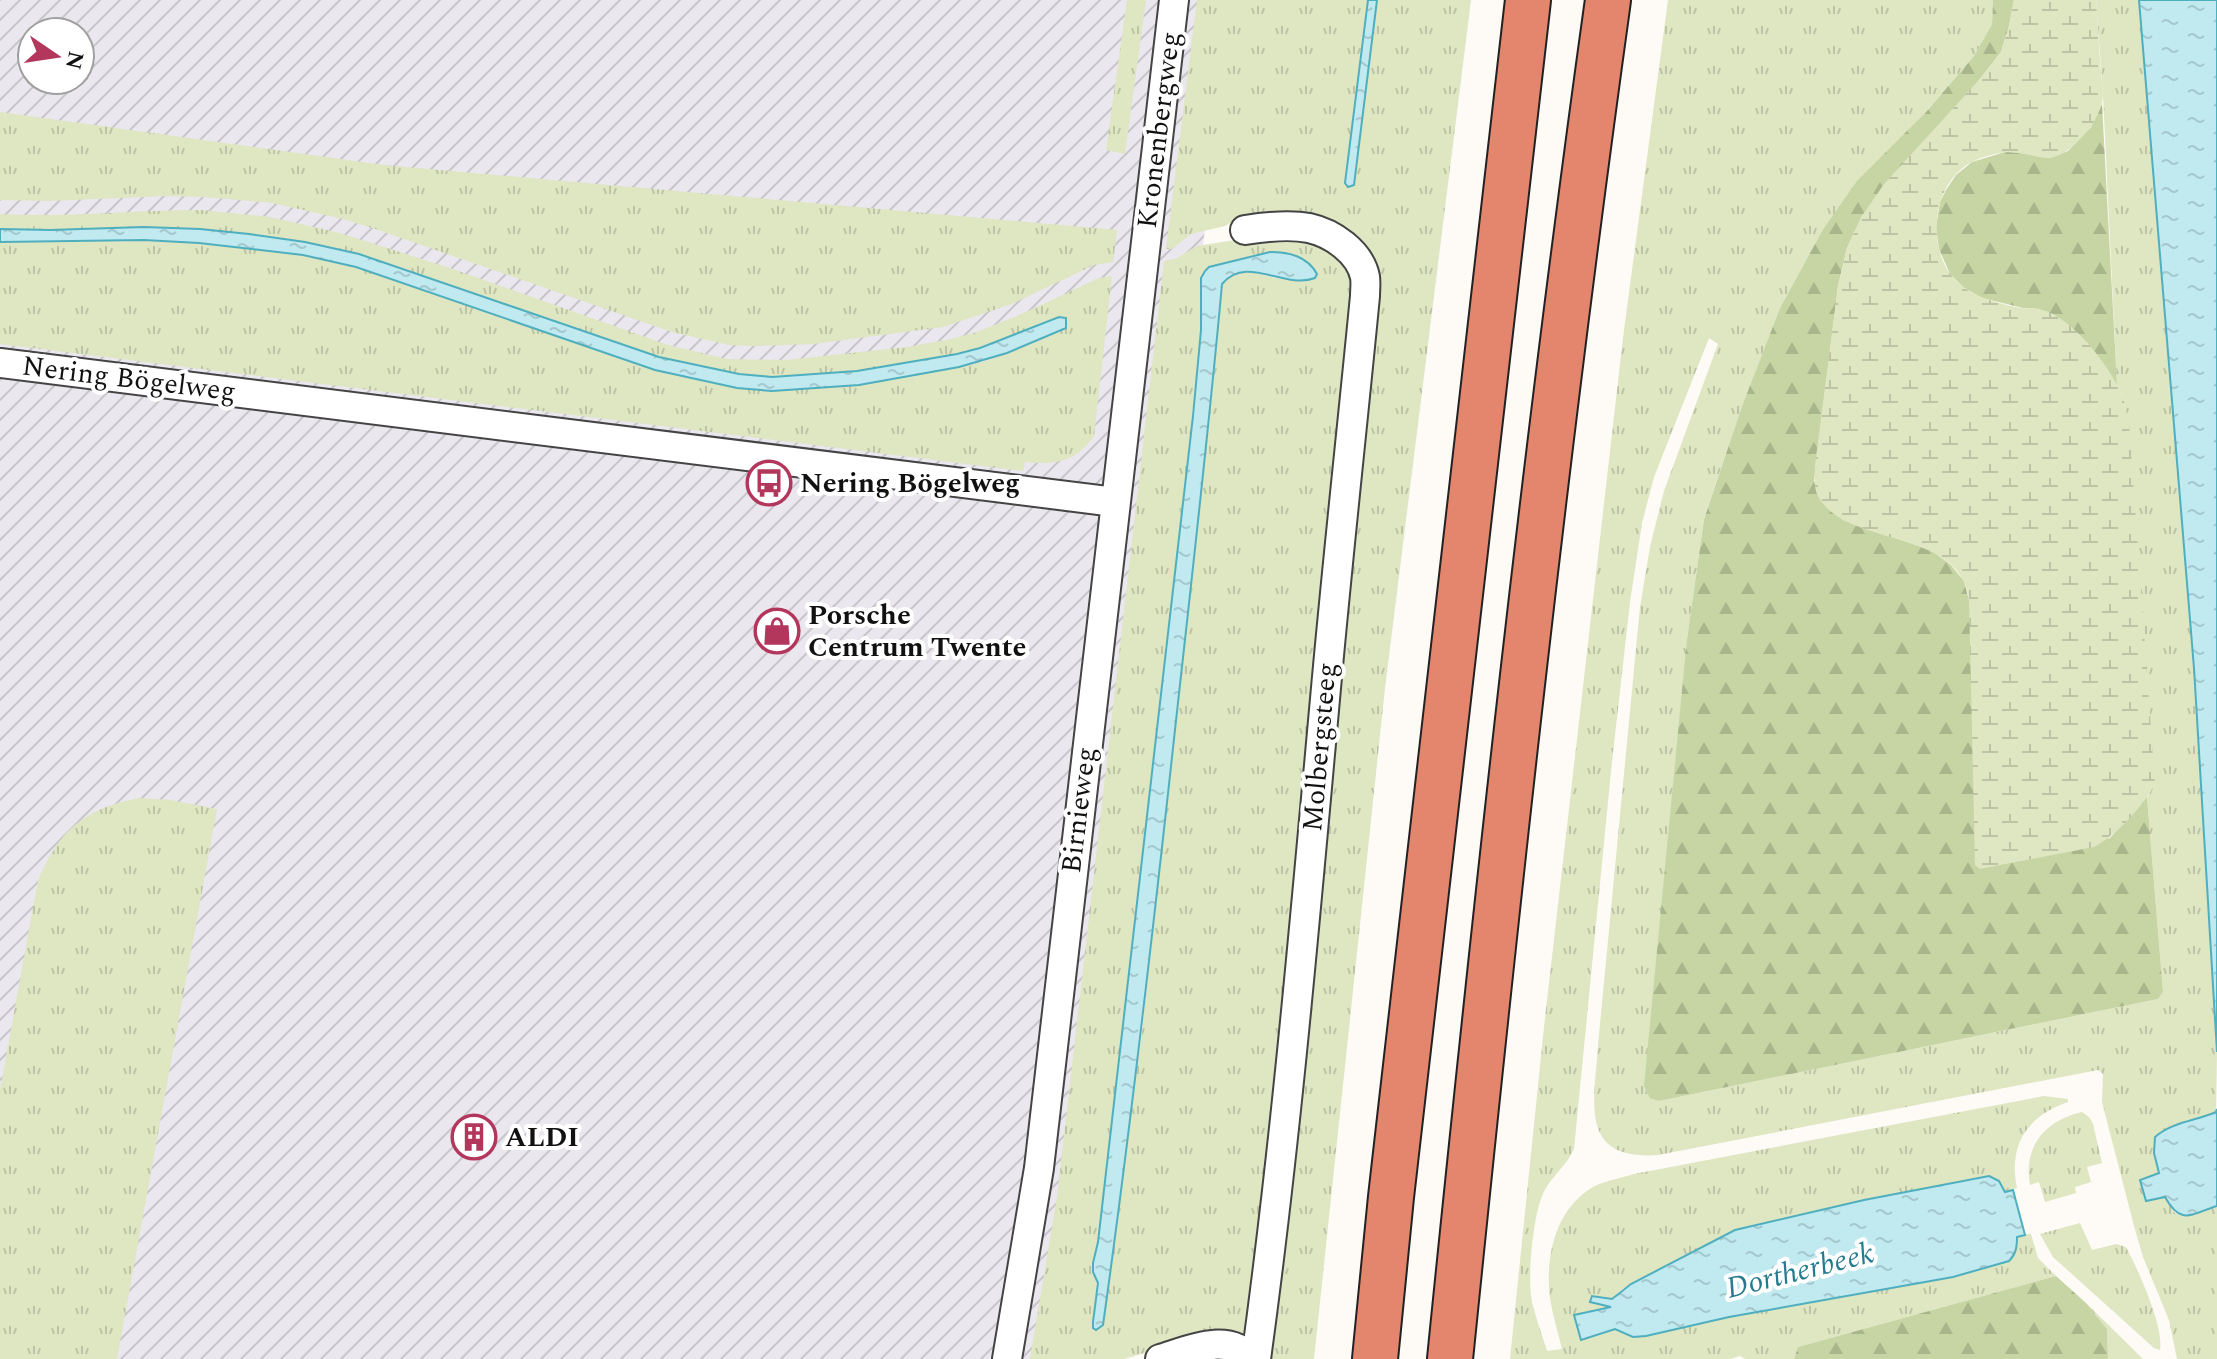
<svg xmlns="http://www.w3.org/2000/svg" width="2217" height="1359" font-family="Spectral,serif">
	<style>
		.industrial { fill: url(#industrial-furrows); fill-rule: evenodd }
		.grass { fill: url(#grass-tufts); fill-rule: evenodd }
		.forest { fill: url(#forest-firs) }
		.wetland { fill: url(#wetland-marsh) }
		.water { fill: url(#water-ripples); stroke: #4fafbf; stroke-width: 2 }
		.lines { fill: none; stroke-linecap: round; stroke-linejoin: round }
		.minor-casing { stroke: #444; stroke-width: 32 }
		.motorway-casing { stroke: #222; stroke-width: 48 }
		.minor { stroke: #fff; stroke-width: 28 }
		.motorway { stroke: #e4866e; stroke-width: 44 }
		.labels { text-anchor: middle; dominant-baseline: central; stroke-width: 8; stroke-linejoin: round; paint-order: stroke }
		.street-label { font-size: 28px; fill: #111; stroke: #fff }
		.poi-label { font-size: 28px; font-weight: bold; fill: #111; stroke: #fff; text-anchor: start }
		.water-label { font-size: 30px; font-style: italic; fill: #267c8f; stroke: #fff }
	</style>
	<defs>
		<pattern id="industrial-furrows" width="10" height="10" patternUnits="userSpaceOnUse" patternTransform="scale(2)"><rect width="10" height="10" fill="#ebe7ee"/><path d="M-1 1l2-2M0 10L10 0M9 11l2-2" fill="none" stroke="#c8c5cb"/></pattern>
		<pattern id="grass-tufts" width="24" height="20" patternUnits="userSpaceOnUse" patternTransform="scale(2)"><rect width="24" height="20" fill="#dee6c2"/><path d="M3 7l-1-3M5 7V3M7 7l1-3M15 17l-1-3M17 17v-4M19 17l1-3" fill="none" stroke="#bdc4a6"/></pattern>
		<pattern id="forest-firs" width="22" height="20" patternUnits="userSpaceOnUse" patternTransform="scale(2)"><rect width="22" height="20" fill="#c6d5a3"/><path d="M5 1l3.5 6h-7zM16 11l3.5 6h-7z" fill="#a9b68b"/></pattern>
		<pattern id="wetland-marsh" width="20" height="14" patternUnits="userSpaceOnUse" patternTransform="scale(2)"><rect width="20" height="14" fill="#dee6c2"/><path d="M1 5h8M5 5V1M11 12h8M15 12V8" fill="none" stroke="#bdc4a6"/></pattern>
		<pattern id="water-ripples" width="26" height="14" patternUnits="userSpaceOnUse" patternTransform="scale(2)"><rect width="26" height="14" fill="#c0eaf0"/><path d="M2 4q2-2 4 0t4 0M15 11q2-2 4 0t4 0" fill="none" stroke="#a4c8cd"/></pattern>
	</defs>
	<rect width="100%" height="100%" fill="#fefaf6"/>
	<path class="industrial" d="M0 0H1236L1074 1202 1046 1359H0ZM32 32H80V80H32Z"/>
	<g class="grass">
		<polygon points="1127,0 1146,0 1125,154 1106,150"/>
		<polygon points="1197,0 1368,0 1345,183 1348,187 1354,184 1377,0 1471,0 1385,688 1314,1359 1268,1359 1358,246 1232,222 1225,226 1191,234 1172,249 1166,249"/>
		<path d="M1668 0H1993L1992 24 1974 56 1822 231 1780 308 1742 406 1704 518 1687 639 1659 1101 2158 999 2163 992 2147 797 2151 791 2122 395 2117 385 2103 95 2096 0H2139L2194 668 2217 1052 2216 1112C2195 1121 2172 1122 2155 1136L2154 1153 2159 1174 2140 1180 2166 1197 2174 1212 2177 1214 2187 1216 2217 1206V1359H2177L2169 1320 2143 1257 2134 1226 2102 1102 2103 1074 2098 1070 1658 1155C1577 1161 1595 1101 1598 1045L1640 607 1650 547 1664 491 1718 344 1709 338 1654 477 1642 523 1630 602 1611 771 1574 1149C1566 1167 1549 1178 1542 1196 1533 1218 1527 1279 1532 1302 1536 1319 1542 1335 1547 1351L1562 1349C1557 1328 1550 1307 1549 1287 1547 1252 1557 1212 1587 1191 1600 1181 1619 1179 1634 1174L2044 1096 2068 1099V1102C2027 1116 2008 1145 2017 1188L2004 1192 2003 1187 1989 1176 1864 1200 1735 1230 1622 1289 1612 1299 1611 1307 1574 1315 1581 1340 1615 1329 1646 1336 1729 1317 2028 1234H2031L2038 1258 2056 1276 1798 1347 1794 1359H1745L1740 1356 1730 1359H1510L1544 1027 1623 338Z"/>
		<polygon points="0,112 384,165 1117,230 1113,262 1094,265 1012,304 943,327 814,344 755,346 729,345 672,332 378,230 343,219 272,203 203,197 167,196 50,201 0,200"/>
		<path d="M202 210 270 217 340 233 453 269 668 345 727 359 786 360 907 347 946 340 974 333 1017 316 1099 278 1112 276 1094 436C1077 462 1054 465 1025 462L1023 471 0 344V242L144 240 199 243 303 255 356 267 655 370 737 388 772 391 859 385 983 362 1007 353 1066 318 1059 317 1002 340 957 354 857 371 772 377 739 374 659 357 360 254 305 242 200 229 144 227 50 230 0 229V214C67 218 135 210 202 210Z"/>
		<path d="M1274 234 1332 246 1355 276 1273 1159 1247 1335 1242 1337 1203 1336 1124 1359H1030L1057 1197 1164 261 1177 258 1197 246 1235 240 1236 237ZM1308 262 1316 274 1315 278C1302 278 1288 280 1276 278 1255 274 1239 264 1222 284L1212 395 1141 1040 1093 1322 1097 1286 1093 1263 1098 1242 1193 416 1201 330V278L1202 275Z"/>
		<path d="M139 798 171 800 217 809 117 1359H0V1090L38 880C60 829 84 809 139 798Z"/>
		<path d="M2082 1112 2090 1118 2093 1124 2102 1163 2087 1167 2091 1182 2075 1187 2076 1193 2045 1202 2039 1182 2030 1185C2023 1147 2044 1121 2082 1112Z"/>
		<path d="M2080 1223 2092 1250 2116 1244 2126 1247C2138 1270 2164 1326 2160 1350L2154 1348 2053 1257 2040 1234Z"/>
		<polygon points="2086,1303 2143,1359 2108,1359 2107,1329"/>
	</g>
	<g class="forest">
		<polygon points="1993,0 2014,0 2009,26 2001,52 1980,79 1862,216 1847,248 1838,286 1814,481 1843,520 1931,550 1951,565 1964,581 1969,600 2109,839 2147,797 2163,992 2158,999 1659,1101 1650,1098 1644,1086 1687,639 1704,519 1742,406 1780,308 1822,231 1857,181 1925,113 1974,56 1992,24"/>
		<polygon points="2102,104 2117,385 2088,344 2039,309 2023,308 1982,298 1963,287 1950,274 1939,249 1936,227 1940,202 1946,190 1956,175 1972,162 2005,152 2026,153 2050,158 2068,151 2091,127"/>
		<polygon points="2056,1276 2086,1303 2107,1329 2108,1359 1794,1359 1798,1347"/>
	</g>
	<path class="wetland" d="M2014 0H2096C2098 24 2099 49 2101 73 2102 83 2104 94 2102 103 2098 119 2087 133 2075 144 2069 150 2059 157 2049 158 2038 159 2023 151 2007 152 1997 153 1981 157 1972 162 1934 181 1926 242 1951 275 1967 296 1996 303 2021 308 2027 309 2033 308 2039 309 2071 315 2110 366 2122 395 2125 404 2127 415 2129 424L2155 784C2143 806 2116 836 2094 847L1980 869 1975 865 1969 600C1968 594 1967 587 1964 582 1942 531 1842 543 1818 496 1813 487 1815 475 1815 465L1838 286 1847 248 1862 216 1884 184 1980 79 2001 52 2009 26Z"/>
	<g class="water">
		<polygon points="1368,0 1377,0 1354,185 1348,187 1345,183"/>
		<polygon points="2139,0 2217,0 2217,1052 2194,668"/>
		<polygon points="144,227 200,229 249,234 305,242 359,254 659,357 739,374 772,377 857,371 957,354 980,348 1059,317 1066,318 1066,328 1007,353 959,367 859,385 772,391 737,388 655,370 356,267 303,255 199,243 144,240 0,242 0,229 50,230"/>
		<path d="M1270 252C1289 252 1307 256 1317 274L1315 278C1284 290 1247 254 1222 284 1208 439 1190 593 1173 748 1152 940 1130 1133 1103 1325L1096 1330 1093 1328V1322L1098 1283 1093 1272V1263L1098 1242 1193 416 1201 330V278L1205 271 1209 267Z"/>
		<path d="M2217 1109V1206C2191 1214 2181 1226 2165 1197L2146 1201 2140 1180 2159 1173 2154 1153 2155 1137C2172 1122 2195 1121 2216 1112Z"/>
		<path d="M1989 1176 1999 1181 2005 1192 2013 1190 2025 1235 2017 1237C2017 1247 2016 1254 2009 1261L1953 1277 1729 1317 1646 1336 1633 1337 1615 1329 1581 1340 1574 1315 1611 1307 1590 1302 1592 1296 1612 1299 1631 1284 1735 1230 1864 1200Z"/>
	</g>
	<g class="lines">
		<g class="minor-casing">
			<g id="minor">
				<path d="M1245 230C1264 227 1289 224 1309 228 1332 233 1360 252 1365 277 1366 283 1365 290 1365 296 1352 430 1337 564 1325 699 1305 919 1286 1140 1256 1359"/>
				<polyline points="0,363 1115,502"/>
				<polyline points="1007,1359 1039,1168 1174,0"/>
				<path d="M1160 1359C1187 1351 1229 1331 1250 1359"/>
			</g>
		</g>
		<g class="motorway-casing">
			<g id="motorway">
				<polyline points="1375,1359 1391,1197 1528,0"/>
				<path d="M1450 1359C1496 905 1545 452 1608 0"/>
			</g>
		</g>
		<use href="#minor" class="minor"/>
		<use href="#motorway" class="motorway"/>
	</g>
	<defs>
		<g id="bus-ring" transform="scale(2.3)"><circle r="9.5" fill="#fff" stroke="#b3375c" stroke-width="1.5"/><path d="M-5-6H5V4H4V6H2V4H-2V6H-4V4H-5ZM-3.5-4V0h7V-4ZM-3.5 1.2v1.5H-2V1.2ZM2 1.2v1.5H3.5V1.2Z" fill="#b3375c"/></g>
		<g id="shop-ring" transform="scale(2.3)"><circle r="9.5" fill="#fff" stroke="#b3375c" stroke-width="1.5"/><path d="M-5-2.5h2.3a2.7 3.5 0 0 1 5.4 0H5L5.5 6h-11ZM-1.5-2.5h3a1.5 2.3 0 0 0-3 0Z" fill="#b3375c"/></g>
		<g id="building-ring" transform="scale(2.3)"><circle r="9.5" fill="#fff" stroke="#b3375c" stroke-width="1.5"/><path d="M-4-6H4V6H1V3H-1V6H-4ZM-2.5-4.3h1.7v1.8h-1.7ZM.8-4.3h1.7v1.8H.8ZM-2.5-1h1.7V.8h-1.7ZM.8-1h1.7V.8H.8Z" fill="#b3375c"/></g>
	</defs>
	<g fill-rule="evenodd">
		<use href="#bus-ring" x="769" y="483"/>
		<use href="#shop-ring" x="777" y="631"/>
		<use href="#building-ring" x="474" y="1137"/>
	</g>
	<g class="labels">
		<g class="street-label">
			<text transform="translate(1159 130) rotate(-83)">Kronenbergweg</text>
			<text transform="translate(129 379) rotate(7)">Nering Bögelweg</text>
			<text transform="translate(1320 747) rotate(-85)">Molbergsteeg</text>
			<text transform="translate(1079 810) rotate(-83)">Birnieweg</text>
		</g>
		<g class="poi-label">
			<text x="800" y="483">Nering Bögelweg</text>
			<text x="808" y="615">Porsche<tspan x="808" dy="32">Centrum Twente</tspan></text>
			<text x="505" y="1137">ALDI</text>
		</g>
		<g class="water-label">
			<text transform="translate(1800 1271) rotate(-14)">Dortherbeek</text>
		</g>
	</g>
	<g transform="translate(56 56) rotate(103)"><circle r="38" fill="#ffffff" stroke="#a0a0a0" stroke-width="2"/>
	<path d="M0-6L14 30L0 20L-14 30Z" fill="#b3375c"/>
	<text y="-12" font-size="22" font-weight="bold" text-anchor="middle" fill="#111111">N</text>
	</g>
</svg>
